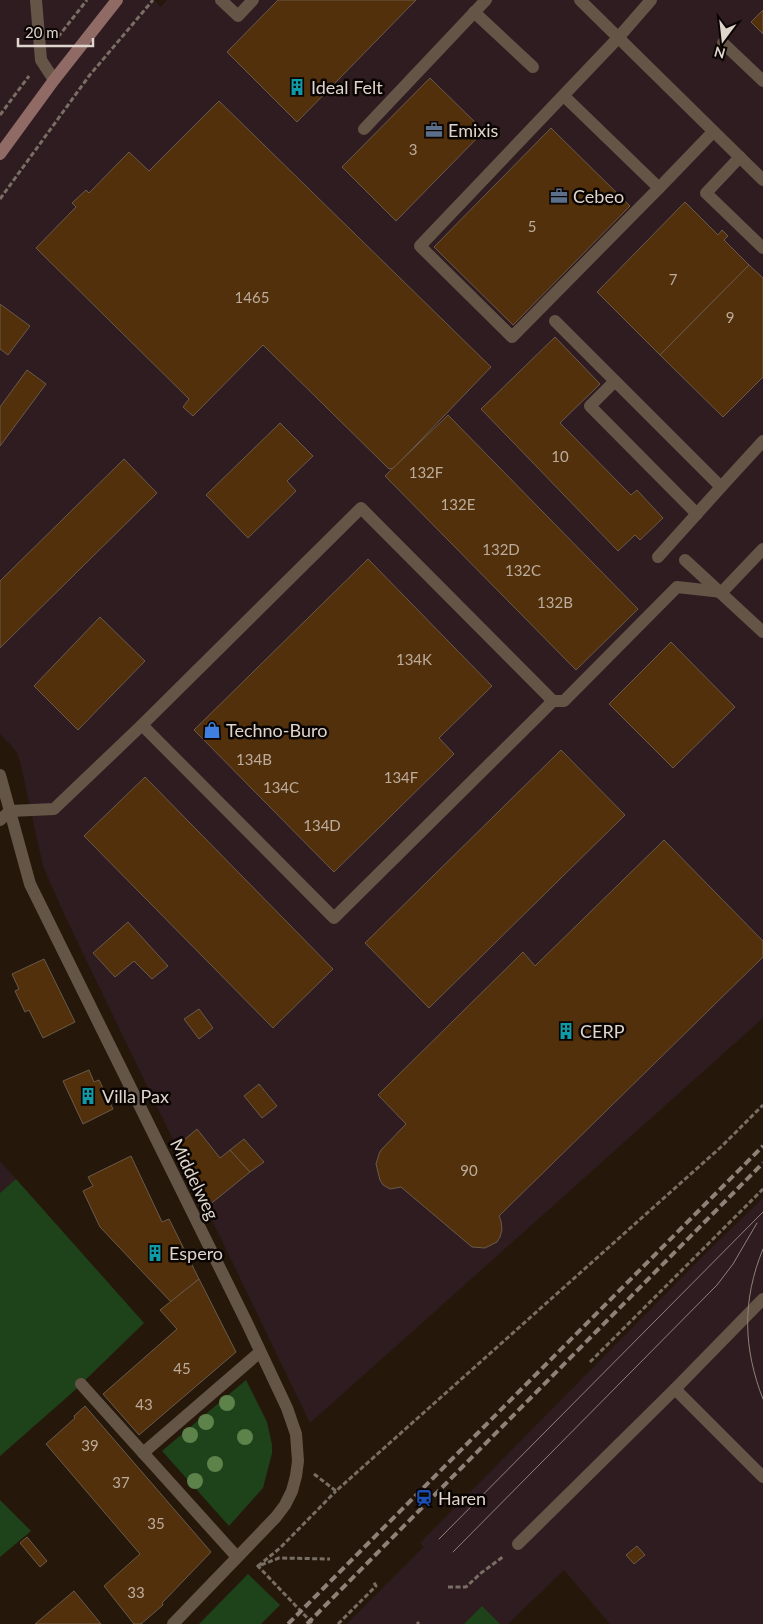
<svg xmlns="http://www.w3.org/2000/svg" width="763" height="1624" font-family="Lato,sans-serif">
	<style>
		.industrial { fill: #2e1c21 }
		.green { fill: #1e4219 }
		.building { fill: #52300b; stroke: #6a5a4b }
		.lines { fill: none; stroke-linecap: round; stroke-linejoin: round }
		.path { stroke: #796e63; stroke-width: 3; stroke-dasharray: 5 2.5; stroke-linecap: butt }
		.service { stroke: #655547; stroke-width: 12 }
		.minor { stroke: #655547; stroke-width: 12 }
		.secondary { stroke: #906a64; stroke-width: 12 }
		.tram { stroke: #8e8278; stroke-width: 1 }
		.rail { stroke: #8e8278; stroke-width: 4; stroke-dasharray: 8 4; stroke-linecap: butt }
		.tree { fill: #5d834b }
		.labels { text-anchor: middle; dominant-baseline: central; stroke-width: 5; stroke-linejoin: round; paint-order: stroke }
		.number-label { font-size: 15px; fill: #bcac9c }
		.poi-label { font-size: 18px; fill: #dfd5cd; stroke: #0a0502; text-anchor: start }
		.street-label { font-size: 18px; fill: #dfd5cd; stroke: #0a0502 }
	</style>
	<rect width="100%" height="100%" fill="#25180b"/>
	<g class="industrial">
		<polygon points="0,0 154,0 161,7 167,0 763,0 763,1018 310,1423 64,914 43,866 20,761 17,753 10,744 0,734"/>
		<polygon points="0,1161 16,1179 0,1193"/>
		<polygon points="763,1198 763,1624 610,1624 564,1570 508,1624 500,1624 482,1606 464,1624 347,1624 424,1547 420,1543 707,1252"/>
	</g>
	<g class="green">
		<polygon points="16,1179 144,1323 74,1391 0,1456 0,1193"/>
		<polygon points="246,1380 267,1422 272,1445 272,1453 263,1488 229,1526 162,1451"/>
		<polygon points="0,1500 31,1531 0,1557"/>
		<polygon points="248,1574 280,1605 261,1624 199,1624"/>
		<polygon points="482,1606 500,1624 464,1624"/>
	</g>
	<g class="building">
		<polygon points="278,0 416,0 297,122 227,52"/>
		<polygon points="763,10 763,34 751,22"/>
		<polygon points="430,78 484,131 396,221 342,167"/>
		<polygon points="219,101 491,367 394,468 389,469 263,345 193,416 183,407 189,399 36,248 76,207 72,203 86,190 89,193 129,152 149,171"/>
		<polygon points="551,128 630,206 513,325 434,247"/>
		<polygon points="685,202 718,235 722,230 728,236 724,240 749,265 660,355 597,292"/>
		<polygon points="749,265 763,278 763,377 723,417 660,355"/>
		<polygon points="0,304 30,326 8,355 0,349"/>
		<polygon points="555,337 600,384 560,423 631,495 637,490 663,518 640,540 635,535 618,551 481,409"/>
		<polygon points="27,370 46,384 0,446 0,407"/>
		<polygon points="448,415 638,609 576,670 385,476"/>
		<polygon points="280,423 313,456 287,481 296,491 248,538 206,495"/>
		<polygon points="124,459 157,493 0,648 0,581"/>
		<polygon points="368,559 492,686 439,738 454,754 334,872 194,730"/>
		<polygon points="100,617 145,661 78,730 34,686"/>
		<polygon points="671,642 735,707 673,768 609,704"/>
		<polygon points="561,750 625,815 429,1008 365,943"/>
		<polygon points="145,777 333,969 273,1028 84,836"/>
		<polygon points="664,840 763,941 763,957 499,1216 501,1221 502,1230 500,1237 497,1242 485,1248 472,1247 401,1187 390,1189 383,1185 380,1180 376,1164 379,1154 381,1150 406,1124 378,1095 523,952 535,966"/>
		<polygon points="128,922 168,966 152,979 134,961 115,977 93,953"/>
		<polygon points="44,959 75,1022 43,1038 29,1010 25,1012 15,991 19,989 12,974"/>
		<polygon points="199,1009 213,1028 199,1039 184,1019"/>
		<polygon points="89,1070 94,1082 99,1080 113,1109 83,1124 63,1081"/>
		<polygon points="259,1084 277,1106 262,1118 244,1096"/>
		<polygon points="197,1129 220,1158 230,1150 250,1172 208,1206 178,1145"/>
		<polygon points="244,1139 264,1162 250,1172 230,1150"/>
		<polygon points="131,1156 162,1222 169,1219 199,1279 171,1302 100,1227 83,1191 93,1186 88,1177"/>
		<polygon points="199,1279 236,1352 139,1435 103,1394 177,1329 160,1310"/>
		<polygon points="85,1406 211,1552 162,1603 163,1605 141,1624 134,1624 104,1586 140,1554 46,1444 75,1418 74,1416"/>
		<polygon points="27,1537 47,1561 40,1567 20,1543"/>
		<polygon points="637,1546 645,1555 634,1564 626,1555"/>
		<polygon points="74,1591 101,1624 35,1624"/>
	</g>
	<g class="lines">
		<g class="path">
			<polyline points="58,37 87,0"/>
			<polyline points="0,115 29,76"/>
			<polyline points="0,199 89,76 153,0"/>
			<polyline points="590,1362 763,1189"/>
			<polyline points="314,1474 336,1491 721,1147 763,1105"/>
			<polyline points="257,1565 313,1624"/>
			<polyline points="261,1565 279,1558 330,1559"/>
			<polyline points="258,1566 280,1548 336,1491"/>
			<polyline points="448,1587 466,1587 481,1573 504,1556"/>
			<polyline points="417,1622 419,1624"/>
			<polyline points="338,1624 376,1586 373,1581"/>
		</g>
		<g class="service">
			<polyline points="221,0 238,16 253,0"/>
			<polyline points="651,0 618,38 420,246 512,337 659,188"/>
			<polyline points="474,12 533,67"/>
			<polyline points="723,43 763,81"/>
			<polyline points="564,96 659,188 713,132"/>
			<polyline points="364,129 486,0"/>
			<polyline points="740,157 706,193 763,248"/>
			<polyline points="555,321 721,487 763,441"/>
			<polyline points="615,381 590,406 697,514"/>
			<polygon points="361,508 553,701 334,918 142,725"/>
			<polyline points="658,557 721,487"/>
			<polyline points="685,560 763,632"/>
			<polyline points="553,701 564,701 677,587 722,592 763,549"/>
			<polyline points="0,820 10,811 54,809 142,725"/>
			<polyline points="675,1389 763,1477"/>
			<polyline points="518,1544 675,1389 763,1299"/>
		</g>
		<g class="minor">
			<polyline points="36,0 41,60 54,80"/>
			<polyline points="580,0 763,180"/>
			<polyline points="0,775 30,884 247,1323 287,1408 296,1434 298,1461 296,1476 292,1491 285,1505 276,1517 173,1624"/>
			<polyline points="81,1384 237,1557"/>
			<polyline points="143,1453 260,1352"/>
		</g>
		<polyline class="secondary" points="0,154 54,80 117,0"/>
		<g class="tram">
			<path d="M763 1249C742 1300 743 1348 763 1399"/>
			<polyline points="439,1539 763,1212"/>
			<polyline points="453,1552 717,1285 733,1264 757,1223"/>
		</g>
		<g class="rail">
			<polyline points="288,1624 763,1146"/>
			<polyline points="307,1624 763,1163"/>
		</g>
	</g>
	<g class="tree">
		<circle cx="227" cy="1403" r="8"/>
		<circle cx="206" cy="1422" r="8"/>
		<circle cx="190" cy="1435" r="8"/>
		<circle cx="245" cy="1437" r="8"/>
		<circle cx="215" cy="1464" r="8"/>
		<circle cx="195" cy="1481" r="8"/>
	</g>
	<defs>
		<g id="building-bare" transform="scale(1.35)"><path d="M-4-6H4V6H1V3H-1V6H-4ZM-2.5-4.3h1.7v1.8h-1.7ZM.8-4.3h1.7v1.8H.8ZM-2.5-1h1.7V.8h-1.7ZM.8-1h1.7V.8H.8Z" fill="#0f9aa8" stroke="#0a0502" stroke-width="2.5" paint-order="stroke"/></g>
		<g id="office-bare" transform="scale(1.35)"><path d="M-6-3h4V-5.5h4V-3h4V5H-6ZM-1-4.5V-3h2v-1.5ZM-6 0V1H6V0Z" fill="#5c6f8a" stroke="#0a0502" stroke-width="2.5" paint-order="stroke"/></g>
		<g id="shop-bare" transform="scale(1.35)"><path d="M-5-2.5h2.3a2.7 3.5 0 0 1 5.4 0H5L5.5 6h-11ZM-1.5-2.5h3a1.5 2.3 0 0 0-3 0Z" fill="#3f7fe0" stroke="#0a0502" stroke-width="2.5" paint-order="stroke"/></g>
		<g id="station-bare" transform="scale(1.35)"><path d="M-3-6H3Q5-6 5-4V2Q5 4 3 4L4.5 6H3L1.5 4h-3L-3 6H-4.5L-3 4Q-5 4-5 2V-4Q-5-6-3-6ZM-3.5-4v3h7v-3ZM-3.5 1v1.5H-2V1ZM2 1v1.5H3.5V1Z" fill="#1a4fb4" stroke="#0a0502" stroke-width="2.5" paint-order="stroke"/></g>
	</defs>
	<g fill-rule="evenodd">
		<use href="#building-bare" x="297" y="87"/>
		<use href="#office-bare" x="434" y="130"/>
		<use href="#office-bare" x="559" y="196"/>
		<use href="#shop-bare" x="212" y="730"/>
		<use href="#building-bare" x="566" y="1031"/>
		<use href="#building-bare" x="88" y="1096"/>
		<use href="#building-bare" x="155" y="1253"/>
		<use href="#station-bare" x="424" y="1498"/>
	</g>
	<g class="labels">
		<g class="number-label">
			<text x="413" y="149">3</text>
			<text x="532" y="226">5</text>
			<text x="673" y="279">7</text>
			<text x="252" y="297">1465</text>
			<text x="730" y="317">9</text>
			<text x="560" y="456">10</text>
			<text x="426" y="472">132F</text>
			<text x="458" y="504">132E</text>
			<text x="501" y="549">132D</text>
			<text x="523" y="570">132C</text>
			<text x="555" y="602">132B</text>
			<text x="414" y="659">134K</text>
			<text x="254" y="759">134B</text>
			<text x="401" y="777">134F</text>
			<text x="281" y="787">134C</text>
			<text x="322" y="825">134D</text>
			<text x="469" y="1170">90</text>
			<text x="182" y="1368">45</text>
			<text x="144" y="1404">43</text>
			<text x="90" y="1445">39</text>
			<text x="121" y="1482">37</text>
			<text x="156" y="1523">35</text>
			<text x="136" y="1592">33</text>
		</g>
		<g class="poi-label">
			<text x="311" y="87">Ideal Felt</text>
			<text x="448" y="130">Emixis</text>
			<text x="573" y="196">Cebeo</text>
			<text x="226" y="730">Techno-Buro</text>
			<text x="580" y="1031">CERP</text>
			<text x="102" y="1096">Villa Pax</text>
			<text x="169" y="1253">Espero</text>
			<text x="438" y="1498">Haren</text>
		</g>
		<g class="street-label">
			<text transform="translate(195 1179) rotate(64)">Middelweg</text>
		</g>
	</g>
	<g transform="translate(723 40) rotate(195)" stroke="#0a0502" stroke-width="4" paint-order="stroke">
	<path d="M0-4L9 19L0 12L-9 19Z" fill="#dfd5cd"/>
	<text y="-8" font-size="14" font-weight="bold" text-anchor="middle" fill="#dfd5cd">N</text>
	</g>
	<path d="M18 38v8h75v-8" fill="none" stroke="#dfd5cd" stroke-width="2.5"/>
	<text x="25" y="38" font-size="15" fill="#dfd5cd" stroke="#0a0502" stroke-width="4" paint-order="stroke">20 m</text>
</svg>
